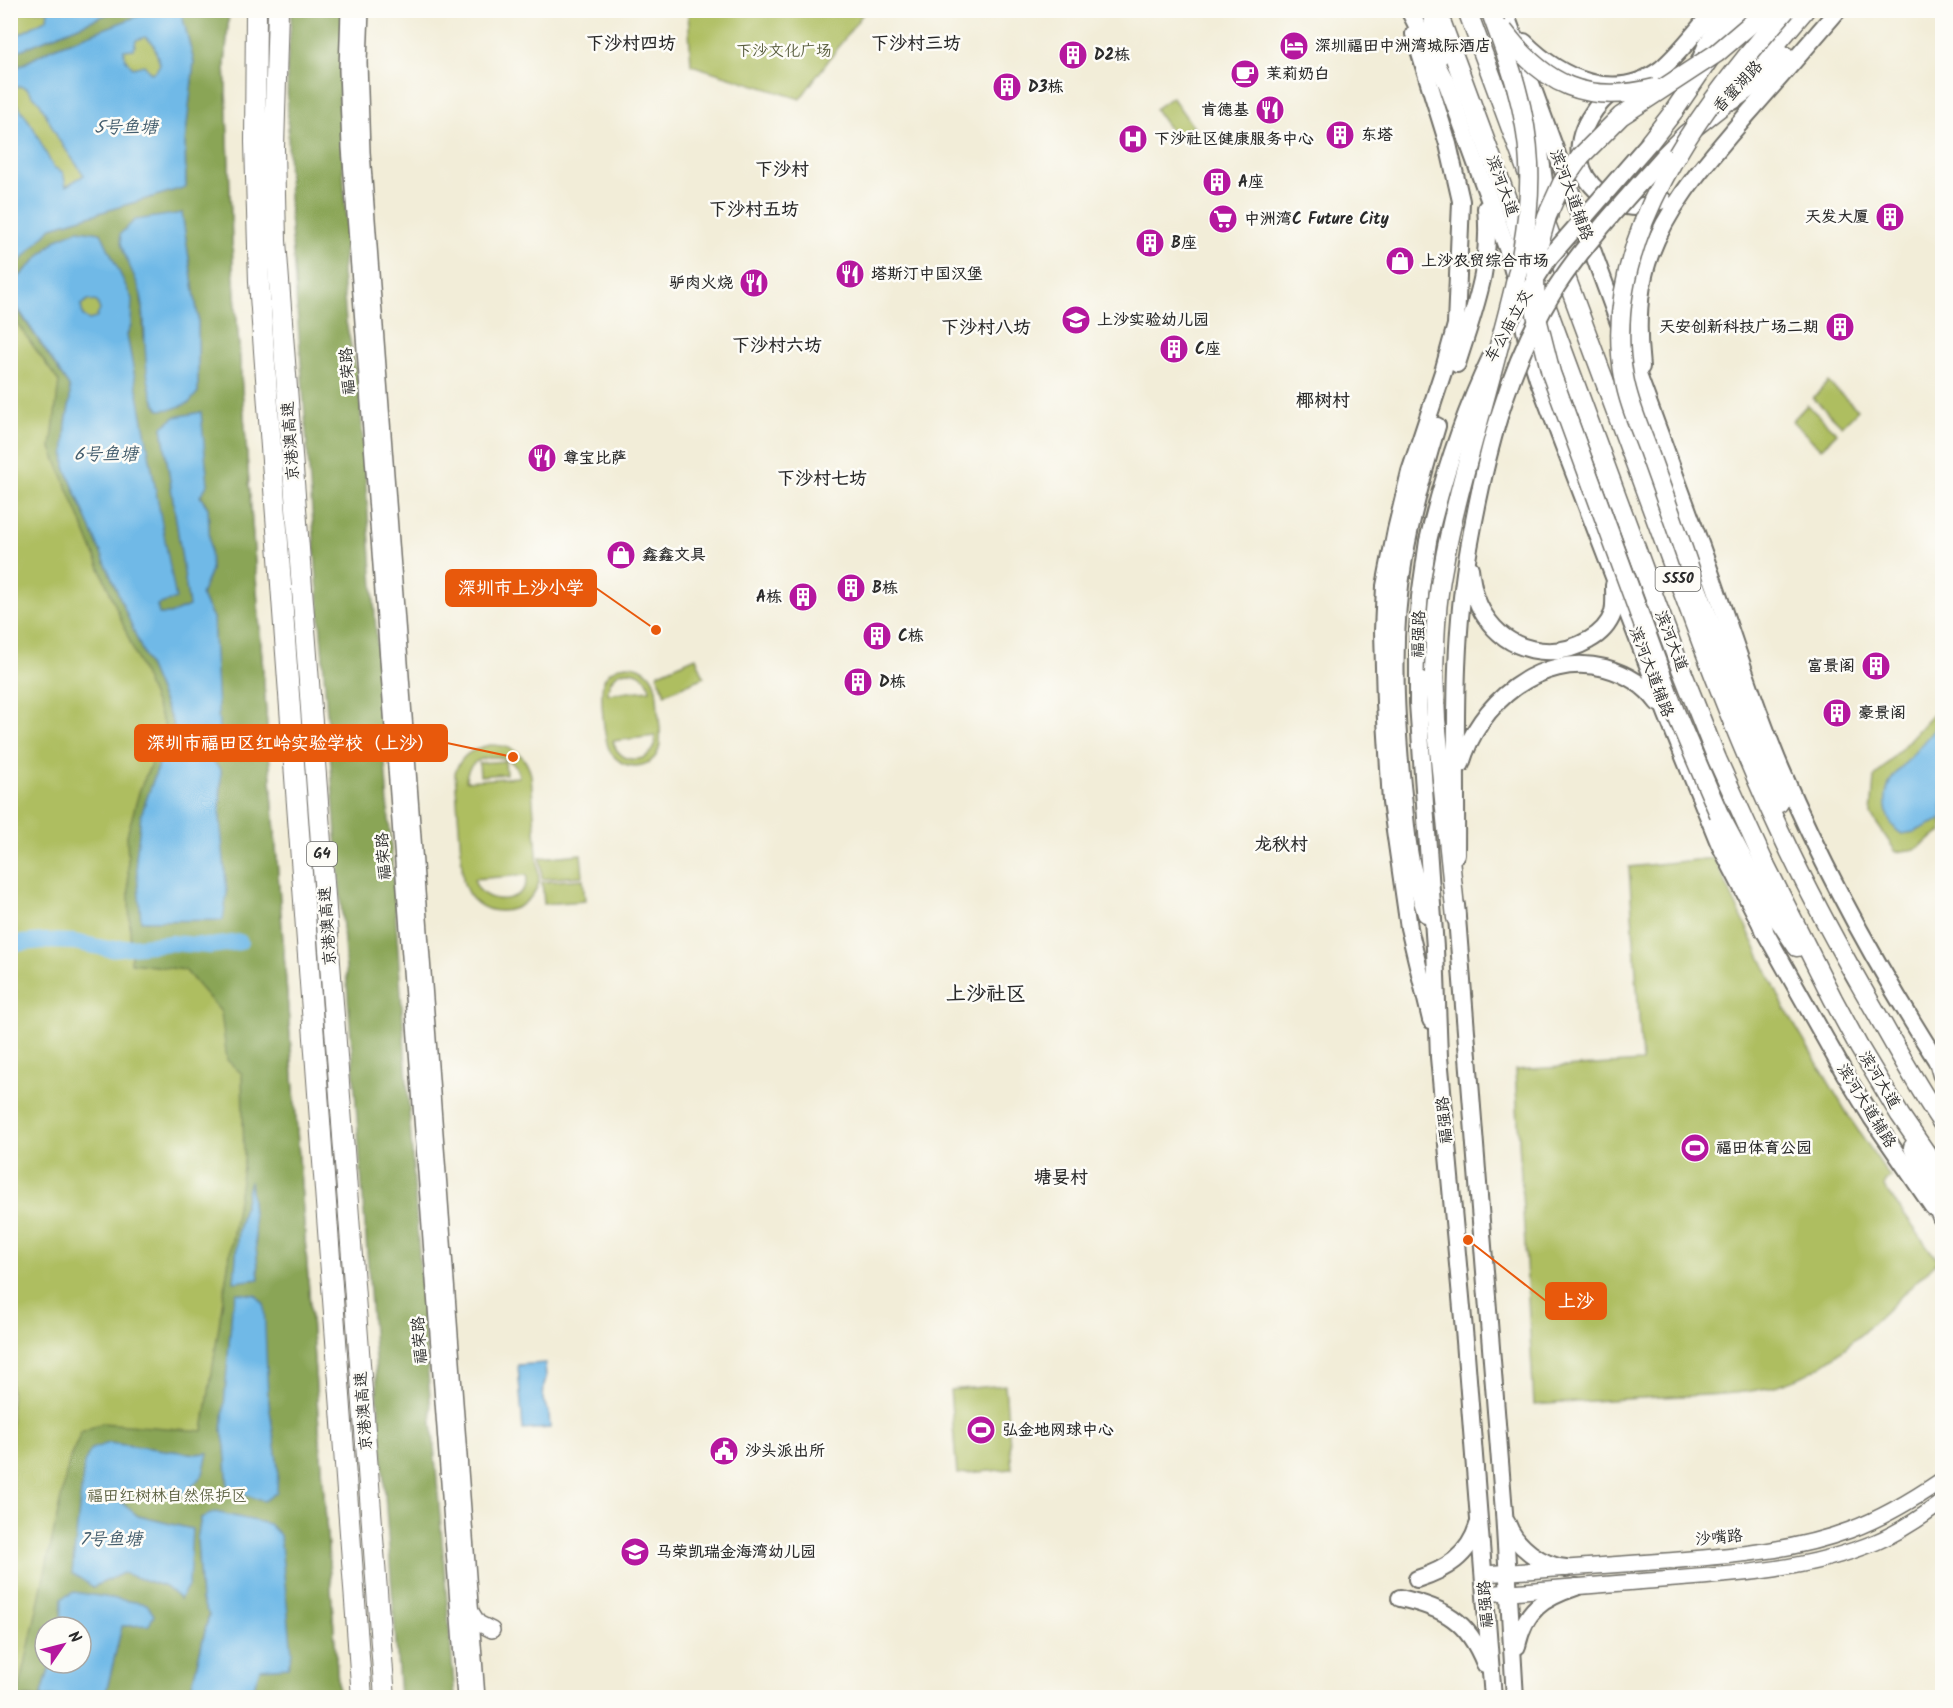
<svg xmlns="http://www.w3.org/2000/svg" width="1953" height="1708" font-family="Kalam,'LXGW WenKai TC',sans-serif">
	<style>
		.green { fill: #aebe61; stroke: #6c7446; stroke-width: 1.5; fill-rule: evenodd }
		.forest { fill: #8aa557; stroke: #5a6841; stroke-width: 1.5; fill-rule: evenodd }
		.water { fill: #6fb9e7; stroke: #4d7289; stroke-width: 1.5; fill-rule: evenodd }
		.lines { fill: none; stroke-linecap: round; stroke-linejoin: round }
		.river { stroke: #6fb9e7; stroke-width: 16 }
		.secondary-casing { stroke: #716f68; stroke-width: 18 }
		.primary-casing { stroke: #716f68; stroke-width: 20 }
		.trunk-casing { stroke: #716f68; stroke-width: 21 }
		.motorway-casing { stroke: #716f68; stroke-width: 22 }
		.secondary { stroke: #fff; stroke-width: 15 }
		.primary { stroke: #fff; stroke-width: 16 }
		.trunk { stroke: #fff; stroke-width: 18 }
		.motorway { stroke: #fff; stroke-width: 20 }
		.primary-bridge-casing { stroke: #716f68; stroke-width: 20; stroke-linecap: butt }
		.trunk-bridge-casing { stroke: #716f68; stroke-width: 21; stroke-linecap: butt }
		.primary-bridge { stroke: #fff; stroke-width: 16 }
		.trunk-bridge { stroke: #fff; stroke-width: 18 }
		.labels { text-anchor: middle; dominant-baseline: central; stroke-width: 5; stroke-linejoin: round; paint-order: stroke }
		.shield { fill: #fdfcf7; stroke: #6a6a68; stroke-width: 1.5 }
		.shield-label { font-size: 15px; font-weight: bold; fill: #2b2b2b }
		.poi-label { font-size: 16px; font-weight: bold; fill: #2b2b2b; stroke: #fdfcf7; text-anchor: start }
		.park-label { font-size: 16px; fill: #595e3e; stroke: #fdfcf7 }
		.street-label { font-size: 16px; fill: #2b2b2b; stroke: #fdfcf7 }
		.neighbourhood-label { font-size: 18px; font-weight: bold; fill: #2b2b2b; stroke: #fdfcf7 }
		.water-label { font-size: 18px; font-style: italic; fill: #435d6d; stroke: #fdfcf7 }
		.quarter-label { font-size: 20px; font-weight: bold; fill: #2b2b2b; stroke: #fdfcf7 }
		.leader { fill: none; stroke: #e8590c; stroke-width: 2 }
		.callout-dot { fill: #e8590c; stroke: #fdfcf7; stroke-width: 2 }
		.callout { fill: #e8590c; stroke: #e8590c; stroke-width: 2 }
		.callout-label { font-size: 18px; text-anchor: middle; font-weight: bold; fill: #fff }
	</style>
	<rect width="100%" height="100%" fill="#fdfcf7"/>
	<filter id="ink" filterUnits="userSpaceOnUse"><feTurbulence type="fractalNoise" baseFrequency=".0167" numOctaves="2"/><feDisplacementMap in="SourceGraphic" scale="12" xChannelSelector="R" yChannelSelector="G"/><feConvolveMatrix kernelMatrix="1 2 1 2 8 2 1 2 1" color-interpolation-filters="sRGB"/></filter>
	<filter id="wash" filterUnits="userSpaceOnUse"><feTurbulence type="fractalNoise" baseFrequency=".008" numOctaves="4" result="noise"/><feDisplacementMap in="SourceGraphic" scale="24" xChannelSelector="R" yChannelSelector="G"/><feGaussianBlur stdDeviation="1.35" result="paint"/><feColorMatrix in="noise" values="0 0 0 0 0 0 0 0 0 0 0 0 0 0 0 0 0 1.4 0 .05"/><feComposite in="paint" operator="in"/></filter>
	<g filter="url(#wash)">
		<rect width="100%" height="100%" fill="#f2edd8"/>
		<g class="green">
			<path d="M11 11H229L225 64 233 267 339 1697 11 1698ZM45 1627H81V1663H45Z"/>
			<polygon points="688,11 689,10 865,11 800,99 691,65"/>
			<polygon points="1172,97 1194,128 1177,140 1155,109"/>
			<polygon points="1828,382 1858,410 1842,426 1813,398"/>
			<polygon points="1807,405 1837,433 1821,449 1792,421"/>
			<polygon points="696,657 704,677 665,694 657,674"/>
			<path d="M626 665C635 665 644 667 650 675 658 685 657 700 658 711 661 733 667 764 635 766 625 766 617 761 611 753 604 743 599 692 604 680 608 671 617 667 626 665ZM626 671C639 671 648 677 650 690L608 694C608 682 614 673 626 671ZM655 736C657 764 619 768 613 741Z"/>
			<polygon points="1942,704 1942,832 1916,849 1896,852 1871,815 1874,778"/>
			<path d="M490 745C511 745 526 754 531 775L539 882C527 921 472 921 463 880L455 773C460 756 472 748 490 745ZM496 757C509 758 517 764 519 777L466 781C466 763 480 757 496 757ZM527 875C529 905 480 908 474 879Z"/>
			<polygon points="505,761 506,774 480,776 479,763"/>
			<polygon points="581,854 583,876 542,879 540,858"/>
			<path d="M1714 858 1784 1007 1851 1120 1890 1177 1885 1181 1884 1187 1938 1261C1902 1294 1862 1338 1822 1365 1775 1397 1716 1394 1662 1397 1620 1399 1577 1402 1534 1405L1515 1070 1642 1062 1629 867Z"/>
			<polygon points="583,879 585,901 544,904 542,882"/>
			<polygon points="1005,1385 1012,1469 957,1474 950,1390"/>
		</g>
		<g class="forest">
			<polygon points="115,11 154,11 51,49 11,71 11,54"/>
			<path d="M181 11H229L225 64 233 267 339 1697 253 1698 251 1695 260 1668 288 1667 201 1518 197 1539 201 1600 209 1614 189 1697H105L122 1626 148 1625 62 1598 61 1627H45V1663H51L41 1697H18L69 1461 81 1432 102 1423 203 1431 244 1160 242 1074 227 1060 221 1012 185 970 131 963 127 835 140 789 166 730 51 448 59 382 11 315 10 298 69 386C72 399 68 410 66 424 65 438 64 453 65 467L176 731 184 740 214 639 213 618 201 595 211 570 208 508 162 427 189 606 170 614H158L157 605 175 599 127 335 131 325 110 254 101 232 57 239 11 285 10 271 52 227 186 187 185 143 194 62ZM182 213 198 317V392L144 339 141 295ZM172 751 221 770 220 818 222 850 136 858ZM250 1183 259 1279 235 1281 238 1231ZM268 1396 278 1468 228 1489 225 1446 222 1431ZM109 1443 196 1454 208 1453 156 1498 125 1491 122 1503 138 1516 192 1529 180 1599 166 1587 123 1573 93 1587Z"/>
			<polygon points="292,11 343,11 339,102 347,231 342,272 346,322 359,383 423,1313 455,1697 400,1697 289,201 287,67"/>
		</g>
		<g class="water">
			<path d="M154 10 181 11 194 62 185 143 186 187 52 227 11 271V95L33 127 53 167 63 172 66 186 84 175 59 140 40 103 26 88 19 86 11 90V71L51 49ZM145 37 153 43 160 64 156 71 151 73 144 65 133 68 125 59 124 50 134 49 136 40Z"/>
			<polygon points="48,11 48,10 115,11 11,54 11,28 16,36 47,19"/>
			<path d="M182 213 198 317V392L189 403 172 409 159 410C140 382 148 327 141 295 136 274 121 256 120 234L135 220Z"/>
			<path d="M78 230 101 233 132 299 131 325 127 335 176 599 157 605 159 614H170L189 606 162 427 175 417 201 412 208 484 200 496 208 508 211 570 201 595 213 618 220 746 184 740 176 731 65 467C64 453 65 438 66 424 68 410 72 399 69 386L11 298V285L57 239ZM88 300 97 302 100 310 96 318 89 320 83 316 81 305Z"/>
			<path d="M1942 720V819L1914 832 1902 834C1886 825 1882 801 1889 784 1893 774 1902 767 1909 759 1920 746 1931 733 1942 720Z"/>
			<polygon points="172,750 213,761 221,770 220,818 227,893 223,920 141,921 136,858 141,815 162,755"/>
			<polygon points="250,1181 259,1279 234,1282 238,1231"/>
			<polygon points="237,1293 256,1295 264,1304 268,1396 278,1468 277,1492 264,1501 228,1489 225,1446 222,1431 232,1308"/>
			<polygon points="545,1363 546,1378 544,1385 543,1400 549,1413 550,1428 523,1430 518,1365"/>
			<polygon points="109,1443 196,1454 208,1453 203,1474 187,1493 156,1498 125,1491 122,1503 138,1516 192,1529 189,1584 180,1599 166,1587 123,1573 93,1587 72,1573 84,1464 91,1449"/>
			<polygon points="215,1512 269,1524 280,1535 292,1653 288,1667 260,1669 251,1695 253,1697 189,1697 209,1615 201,1600 197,1539 201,1518"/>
			<polygon points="74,1592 147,1604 154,1615 149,1625 122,1626 105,1697 41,1697 51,1663 81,1663 81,1627 61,1627 62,1598"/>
		</g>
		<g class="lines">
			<polyline class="river" points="10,944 44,941 74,942 109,949 172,943 210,946 240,942"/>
		</g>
	</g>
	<g filter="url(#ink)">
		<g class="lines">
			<g class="secondary-casing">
				<g id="secondary">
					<polyline points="349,10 347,70 350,147 465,1698"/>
					<polyline points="361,10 359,62 362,152 477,1698"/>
					<path d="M1484 1574C1544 1570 1605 1565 1666 1561 1728 1556 1791 1552 1850 1530 1883 1518 1914 1499 1942 1480"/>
					<path d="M1485 1594C1539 1590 1594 1585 1648 1581 1725 1575 1804 1572 1876 1542 1900 1532 1922 1517 1942 1502"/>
					<polyline points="470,1610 478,1623 492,1630"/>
				</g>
			</g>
			<g class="primary-casing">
				<g id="primary">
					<polyline points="1409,10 1447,84 1507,248 1515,278 1528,346 1538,379 1667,715 1719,843 1764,930 1845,1074 1872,1118 1933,1207"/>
					<polyline points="1430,10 1440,57"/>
					<path d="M1504 10C1567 184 1631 357 1695 530 1725 610 1748 691 1781 769 1825 873 1881 974 1942 1069"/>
					<polyline points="1414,34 1448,144 1461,201 1456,325 1443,372 1410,472 1396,530 1385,586 1383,631 1385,703 1391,802 1409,928 1431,1020"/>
					<path d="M1524 42C1560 78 1615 104 1661 69 1681 52 1697 30 1714 10"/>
					<polyline points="1696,70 1707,44 1729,10"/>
					<path d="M1618 88C1596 102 1576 131 1580 159 1583 185 1611 207 1636 207 1646 206 1655 203 1663 200"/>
					<polyline points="1733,101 1760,81 1785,55"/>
					<polyline points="1535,117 1549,216"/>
					<path d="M1457 364C1474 309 1492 268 1486 208"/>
					<path d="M1641 367C1637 330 1637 290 1650 255 1670 201 1709 160 1745 117 1776 82 1807 46 1838 10"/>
					<polyline points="1428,541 1420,597 1418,630 1418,703 1435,948 1439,1057 1465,1341 1493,1698"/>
					<path d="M1470 568C1472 585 1475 601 1485 616 1508 652 1553 661 1589 640 1600 634 1609 624 1613 613 1615 604 1614 594 1614 585"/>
					<path d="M1461 764C1478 704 1540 651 1605 668 1627 674 1645 685 1658 703"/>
					<path d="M1456 855C1457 753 1451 648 1469 548"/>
					<polyline points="1456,905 1504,1512 1515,1698"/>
					<path d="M1426 914C1421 898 1416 882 1412 866 1406 840 1405 812 1402 785 1395 710 1391 633 1404 558 1412 513 1424 469 1437 426"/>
					<path d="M1507 1523C1515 1546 1542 1566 1566 1568"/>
					<path d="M1417 1579C1445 1570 1469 1556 1478 1525"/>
					<path d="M1400 1598C1444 1608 1468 1620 1485 1664"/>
					<path d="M1517 1646C1525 1609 1543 1598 1576 1587"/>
				</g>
			</g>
			<g class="trunk-casing">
				<g id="trunk">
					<polyline points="1437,10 1525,248"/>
					<path d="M1467 10 1702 644C1726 707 1751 769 1779 829 1808 892 1842 954 1877 1014 1898 1051 1918 1088 1942 1123"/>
					<polyline points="1728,36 1750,10"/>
					<polyline points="1649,143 1674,111 1710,58"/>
					<polyline points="1664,156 1686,134 1728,101 1805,10"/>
					<polyline points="1542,294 1676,656 1717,759 1763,860 1833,999 1859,1047 1900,1115 1942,1176"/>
					<polyline points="1692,575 1779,803"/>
					<polyline points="1434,673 1436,720 1456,918"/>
					<polyline points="1719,814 1761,893 1797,947"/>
					<polyline points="1751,890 1764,930"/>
					<polyline points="1938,1061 1942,1075"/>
					<polyline points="1913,1147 1942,1218"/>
				</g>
			</g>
			<g class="motorway-casing">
				<g id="motorway">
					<polyline points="256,10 255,142 259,282 362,1698"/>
					<polyline points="278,10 274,148 276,241 385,1698"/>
				</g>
			</g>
			<use href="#secondary" class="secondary"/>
			<use href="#primary" class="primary"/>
			<use href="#trunk" class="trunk"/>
			<use href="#motorway" class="motorway"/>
			<g class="primary-bridge-casing">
				<g id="primary-bridge">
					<polyline points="1509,321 1549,258 1649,143"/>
					<path d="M1428 541C1443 476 1463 415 1492 355"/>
					<path d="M1469 548C1485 457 1507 365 1557 286 1588 239 1627 198 1664 156"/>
				</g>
			</g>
			<g class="trunk-bridge-casing">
				<g id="trunk-bridge">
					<path d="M1503 30C1544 85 1587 105 1655 88"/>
					<path d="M1692 575C1678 533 1663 492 1648 450 1639 426 1628 402 1624 377 1599 241 1701 106 1786 10"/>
					<path d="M1434 673C1435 638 1436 603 1443 568 1455 499 1477 430 1495 361 1512 296 1532 232 1529 164 1527 110 1509 61 1490 10"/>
					<polyline points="1719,814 1674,709 1551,373 1536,314 1535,280 1538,248 1547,216 1562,183 1581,156 1621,116 1717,53 1765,12"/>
				</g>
			</g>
			<use href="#primary-bridge" class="primary-bridge"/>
			<use href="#trunk-bridge" class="trunk-bridge"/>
		</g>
	</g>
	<defs>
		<g id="hotel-disc" transform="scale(1.5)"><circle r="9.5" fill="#b5179e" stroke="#fdfcf7"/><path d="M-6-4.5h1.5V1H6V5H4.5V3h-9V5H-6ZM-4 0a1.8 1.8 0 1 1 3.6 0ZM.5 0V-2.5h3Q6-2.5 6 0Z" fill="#fff"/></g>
		<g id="building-disc" transform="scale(1.5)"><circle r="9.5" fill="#b5179e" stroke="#fdfcf7"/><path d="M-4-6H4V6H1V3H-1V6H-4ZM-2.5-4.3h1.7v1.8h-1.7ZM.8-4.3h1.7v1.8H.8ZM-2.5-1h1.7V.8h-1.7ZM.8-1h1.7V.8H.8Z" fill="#fff"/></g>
		<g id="cafe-disc" transform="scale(1.5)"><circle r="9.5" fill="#b5179e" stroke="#fdfcf7"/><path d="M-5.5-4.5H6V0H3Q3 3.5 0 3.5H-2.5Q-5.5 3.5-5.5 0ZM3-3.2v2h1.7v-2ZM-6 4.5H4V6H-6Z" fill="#fff"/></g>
		<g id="restaurant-disc" transform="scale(1.5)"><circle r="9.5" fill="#b5179e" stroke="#fdfcf7"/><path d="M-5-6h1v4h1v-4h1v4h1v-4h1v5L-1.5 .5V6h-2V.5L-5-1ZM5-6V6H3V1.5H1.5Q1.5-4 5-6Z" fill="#fff"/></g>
		<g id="hospital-disc" transform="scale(1.5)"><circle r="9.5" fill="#b5179e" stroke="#fdfcf7"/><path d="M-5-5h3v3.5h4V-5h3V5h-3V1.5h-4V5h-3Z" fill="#fff"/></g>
		<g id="supermarket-disc" transform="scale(1.5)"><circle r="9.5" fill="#b5179e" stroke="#fdfcf7"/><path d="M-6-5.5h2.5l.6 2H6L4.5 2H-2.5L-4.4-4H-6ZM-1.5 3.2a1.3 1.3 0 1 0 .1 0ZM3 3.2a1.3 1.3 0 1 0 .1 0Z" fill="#fff"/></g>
		<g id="shop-disc" transform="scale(1.5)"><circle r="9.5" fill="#b5179e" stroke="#fdfcf7"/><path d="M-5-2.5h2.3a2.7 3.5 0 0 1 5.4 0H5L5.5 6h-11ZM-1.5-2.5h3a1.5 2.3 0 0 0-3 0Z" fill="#fff"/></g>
		<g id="school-disc" transform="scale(1.5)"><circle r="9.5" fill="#b5179e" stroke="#fdfcf7"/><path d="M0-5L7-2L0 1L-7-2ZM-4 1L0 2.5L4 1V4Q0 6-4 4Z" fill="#fff"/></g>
		<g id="stadium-disc" transform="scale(1.5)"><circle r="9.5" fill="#b5179e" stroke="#fdfcf7"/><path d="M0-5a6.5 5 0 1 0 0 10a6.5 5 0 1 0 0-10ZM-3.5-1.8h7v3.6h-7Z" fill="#fff"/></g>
		<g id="civic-disc" transform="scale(1.5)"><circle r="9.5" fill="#b5179e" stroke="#fdfcf7"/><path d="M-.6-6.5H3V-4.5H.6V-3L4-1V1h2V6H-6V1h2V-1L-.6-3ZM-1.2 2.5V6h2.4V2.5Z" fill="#fff"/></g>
	</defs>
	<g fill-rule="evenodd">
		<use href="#hotel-disc" x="1294" y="46"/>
		<use href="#building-disc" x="1073" y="55"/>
		<use href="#cafe-disc" x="1245" y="74"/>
		<use href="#building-disc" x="1007" y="87"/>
		<use href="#restaurant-disc" x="1270" y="110"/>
		<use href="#building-disc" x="1340" y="135"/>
		<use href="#hospital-disc" x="1133" y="139"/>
		<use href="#building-disc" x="1217" y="182"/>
		<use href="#building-disc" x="1890" y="217"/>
		<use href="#supermarket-disc" x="1223" y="219"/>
		<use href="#building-disc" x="1150" y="243"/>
		<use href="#shop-disc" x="1400" y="261"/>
		<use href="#restaurant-disc" x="850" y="274"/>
		<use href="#restaurant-disc" x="754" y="283"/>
		<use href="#school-disc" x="1076" y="320"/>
		<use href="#building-disc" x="1840" y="327"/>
		<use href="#building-disc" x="1174" y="349"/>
		<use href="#restaurant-disc" x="542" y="458"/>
		<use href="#shop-disc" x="621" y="555"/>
		<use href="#building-disc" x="851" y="588"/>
		<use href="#building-disc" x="803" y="597"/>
		<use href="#building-disc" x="877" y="636"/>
		<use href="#building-disc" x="1876" y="666"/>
		<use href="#building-disc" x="858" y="682"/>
		<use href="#building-disc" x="1837" y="713"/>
		<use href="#stadium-disc" x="1695" y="1148"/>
		<use href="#stadium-disc" x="981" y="1430"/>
		<use href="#civic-disc" x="724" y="1451"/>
		<use href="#school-disc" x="635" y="1552"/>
	</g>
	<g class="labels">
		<g class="shield">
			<rect x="1655.5" y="567" width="45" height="24" rx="4.5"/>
			<rect x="307" y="842" width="30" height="24" rx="4.5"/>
		</g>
		<g class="shield-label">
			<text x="1678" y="579">S550</text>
			<text x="322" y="854">G4</text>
		</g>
		<g class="poi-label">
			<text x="1315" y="46">深圳福田中洲湾城际酒店</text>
			<text x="1094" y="55">D2栋</text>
			<text x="1266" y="74">茉莉奶白</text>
			<text x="1028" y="87">D3栋</text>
			<text x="1249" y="110" text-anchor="end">肯德基</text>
			<text x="1361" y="135">东塔</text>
			<text x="1154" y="139">下沙社区健康服务中心</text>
			<text x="1238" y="182">A座</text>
			<text x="1869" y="217" text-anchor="end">天发大厦</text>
			<text x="1244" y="219">中洲湾C Future City</text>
			<text x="1171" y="243">B座</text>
			<text x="1421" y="261">上沙农贸综合市场</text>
			<text x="871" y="274">塔斯汀中国汉堡</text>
			<text x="733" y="283" text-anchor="end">驴肉火烧</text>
			<text x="1097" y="320">上沙实验幼儿园</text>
			<text x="1819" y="327" text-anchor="end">天安创新科技广场二期</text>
			<text x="1195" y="349">C座</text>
			<text x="563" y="458">尊宝比萨</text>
			<text x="642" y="555">鑫鑫文具</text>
			<text x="872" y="588">B栋</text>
			<text x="782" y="597" text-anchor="end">A栋</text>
			<text x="898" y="636">C栋</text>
			<text x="1855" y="666" text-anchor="end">富景阁</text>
			<text x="879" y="682">D栋</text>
			<text x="1858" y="713">豪景阁</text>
			<text x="1716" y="1148">福田体育公园</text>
			<text x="1002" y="1430">弘金地网球中心</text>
			<text x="745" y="1451">沙头派出所</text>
			<text x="656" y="1552">马荣凯瑞金海湾幼儿园</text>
		</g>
		<g class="park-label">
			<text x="784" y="51">下沙文化广场</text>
			<text x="167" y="1496">福田红树林自然保护区</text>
		</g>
		<g class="street-label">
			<text transform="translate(1738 87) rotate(-47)">香蜜湖路</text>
			<text transform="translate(1502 186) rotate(70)">滨河大道</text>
			<text transform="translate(1571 195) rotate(70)">滨河大道辅路</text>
			<text transform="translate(1509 326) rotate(-61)">车公庙立交</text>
			<text transform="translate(348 371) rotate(-94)">福荣路</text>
			<text transform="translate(291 441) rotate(-94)">京港澳高速</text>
			<text transform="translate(1419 634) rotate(-88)">福强路</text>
			<text transform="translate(1671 641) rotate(69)">滨河大道</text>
			<text transform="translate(1651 672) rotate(69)">滨河大道辅路</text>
			<text transform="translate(384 856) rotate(-94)">福荣路</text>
			<text transform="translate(328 926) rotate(-94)">京港澳高速</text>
			<text transform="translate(1879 1080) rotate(59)">滨河大道</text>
			<text transform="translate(1866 1106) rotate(58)">滨河大道辅路</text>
			<text transform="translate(1445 1120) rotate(-95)">福强路</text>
			<text transform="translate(420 1340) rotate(-94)">福荣路</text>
			<text transform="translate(364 1411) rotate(-94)">京港澳高速</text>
			<text transform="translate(1719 1538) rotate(-5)">沙嘴路</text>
			<text transform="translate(1486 1604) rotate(-94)">福强路</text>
		</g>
		<g class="neighbourhood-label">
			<text x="631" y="44">下沙村四坊</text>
			<text x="916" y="44">下沙村三坊</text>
			<text x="782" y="170">下沙村</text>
			<text x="754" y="210">下沙村五坊</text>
			<text x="986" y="328">下沙村八坊</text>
			<text x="777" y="346">下沙村六坊</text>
			<text x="1323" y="401">椰树村</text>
			<text x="822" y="479">下沙村七坊</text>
			<text x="1281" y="845">龙秋村</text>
			<text x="1061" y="1178">塘妟村</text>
		</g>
		<g class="water-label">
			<text x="126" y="128">5号鱼塘</text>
			<text x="106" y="455">6号鱼塘</text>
			<text x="111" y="1540">7号鱼塘</text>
		</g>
		<g class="quarter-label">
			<text x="986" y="995">上沙社区</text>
		</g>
	</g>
	<path class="leader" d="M656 630L596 588M513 757L447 743M1468 1240L1546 1301"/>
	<g class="callout-dot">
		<circle cx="656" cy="630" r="6"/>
		<circle cx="513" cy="757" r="6"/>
		<circle cx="1468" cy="1240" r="6"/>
	</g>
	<g class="callout">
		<rect x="446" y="570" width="150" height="36" rx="6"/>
		<rect x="135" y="725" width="312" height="36" rx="6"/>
		<rect x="1546" y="1283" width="60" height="36" rx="6"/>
	</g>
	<g class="callout-label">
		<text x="521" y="594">深圳市上沙小学</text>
		<text x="291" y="749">深圳市福田区红岭实验学校（上沙）</text>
		<text x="1576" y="1307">上沙</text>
	</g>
	<rect width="1953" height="1708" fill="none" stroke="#fdfcf7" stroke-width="36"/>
	<g transform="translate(63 1645) rotate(55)"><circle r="28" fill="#fdfcf7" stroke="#a9a8a5" stroke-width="1.5"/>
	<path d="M0-4.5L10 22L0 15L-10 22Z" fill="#b5179e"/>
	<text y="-9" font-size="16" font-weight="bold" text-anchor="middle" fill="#2b2b2b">N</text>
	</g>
</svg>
